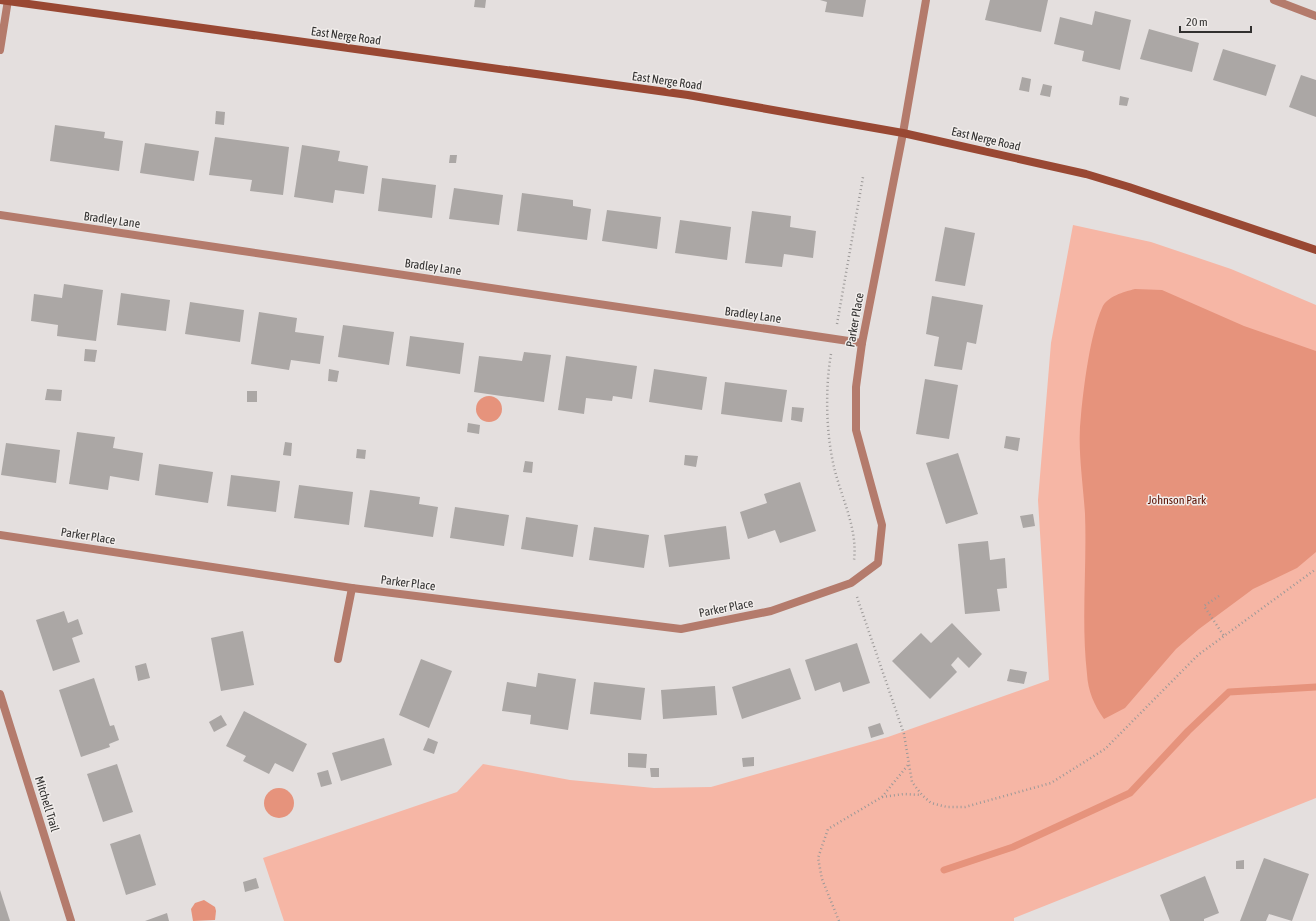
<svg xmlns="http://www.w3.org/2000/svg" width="1316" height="921" font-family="'Asap Condensed',sans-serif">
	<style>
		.green { fill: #f6b6a5 }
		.water { fill: #e6937c }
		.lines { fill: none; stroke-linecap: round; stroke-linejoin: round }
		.stream { stroke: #e6937c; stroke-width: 7 }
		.building { fill: #aba7a5 }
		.path { stroke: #9c9998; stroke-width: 2.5; stroke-dasharray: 1 3; stroke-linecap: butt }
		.street { stroke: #b47b6c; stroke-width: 8 }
		.secondary { stroke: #994833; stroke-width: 8 }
		.labels { text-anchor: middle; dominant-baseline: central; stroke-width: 3; stroke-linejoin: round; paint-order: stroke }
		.street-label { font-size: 12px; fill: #31302f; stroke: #f1edeb }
		.park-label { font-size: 12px; fill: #590f00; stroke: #f1edeb }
	</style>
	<rect width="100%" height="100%" fill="#e4dfde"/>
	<polygon class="green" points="1073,225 1151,242 1231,269 1316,305 1316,798 1014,918 1014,921 284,921 263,858 457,792 483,764 570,780 654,788 711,787 888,737 1049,680 1038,500 1051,343"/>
	<g class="water">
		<path d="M1135 289 1162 290 1244 326 1316 351V552L1297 568 1253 589 1199 629 1176 649 1125 708 1104 719C1094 705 1088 691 1087 674 1081 621 1087 567 1085 514 1083 481 1077 448 1081 415 1084 385 1090 335 1102 308 1107 296 1124 292 1135 289Z"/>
		<circle cx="489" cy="409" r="13"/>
		<circle cx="279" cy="803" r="15"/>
		<polygon points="204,900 215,907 216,911 215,920 193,921 191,909 195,903"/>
	</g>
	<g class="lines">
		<polyline class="stream" points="944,870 1013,847 1130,793 1188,731 1229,692 1316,687"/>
	</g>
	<g class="building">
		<polygon points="475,0 486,0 485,8 474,7"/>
		<polygon points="820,0 866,0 863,17 825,12 827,2"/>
		<polygon points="990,0 1048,0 1041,32 985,20"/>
		<polygon points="1095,11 1131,20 1120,70 1082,61 1084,51 1054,44 1060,17 1092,25"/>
		<polygon points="1149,29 1199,43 1192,72 1140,59"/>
		<polygon points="1223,49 1276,65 1266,96 1213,80"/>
		<polygon points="1301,75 1316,80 1316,117 1289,107"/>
		<polygon points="1022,77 1031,79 1029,92 1019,90"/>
		<polygon points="1043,84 1052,86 1050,97 1040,95"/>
		<polygon points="1120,96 1129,98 1127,106 1119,105"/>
		<polygon points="216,111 225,112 224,125 215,124"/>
		<polygon points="55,125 105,132 104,138 123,141 119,171 50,161"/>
		<polygon points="215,137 289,147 283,195 250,191 252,180 209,175"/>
		<polygon points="145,143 199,151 194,181 140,173"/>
		<polygon points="302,145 340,151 338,161 368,166 364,194 335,190 333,203 294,197"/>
		<polygon points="450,155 457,155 456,163 449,163"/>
		<polygon points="382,178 436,185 432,218 378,211"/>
		<polygon points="454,188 503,195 499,225 449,219"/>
		<polygon points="522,193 573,200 573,206 591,209 587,240 517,231"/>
		<polygon points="607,210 661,217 657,249 602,241"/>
		<polygon points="752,211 791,216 790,227 816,231 813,258 784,254 782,267 745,263"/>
		<polygon points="680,220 731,227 727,260 675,253"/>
		<polygon points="945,227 975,233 965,286 935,281"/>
		<polygon points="64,284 103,290 96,341 57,336 58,325 31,321 34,294 62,298"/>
		<polygon points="121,293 170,300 166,331 117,325"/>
		<polygon points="932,296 983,305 976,344 967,342 962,370 934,366 939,337 926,334"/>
		<polygon points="190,302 244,310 240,342 185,334"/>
		<polygon points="259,312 297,318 295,332 324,336 320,364 291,360 289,370 251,364"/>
		<polygon points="343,325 394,332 389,365 338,357"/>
		<polygon points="410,336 464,343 460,374 406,366"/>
		<polygon points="85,349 97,350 95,362 84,361"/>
		<polygon points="524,352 551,355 544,402 474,392 479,356 522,361"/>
		<polygon points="566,356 637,366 632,399 613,396 612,401 586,398 584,414 558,410"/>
		<polygon points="329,369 339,371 337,382 328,381"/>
		<polygon points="654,369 707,377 702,410 649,402"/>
		<polygon points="925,379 958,385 949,439 916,434"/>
		<polygon points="725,382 787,390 782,422 721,414"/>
		<polygon points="47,389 62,390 61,401 45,400"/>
		<rect x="247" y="391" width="10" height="11"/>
		<polygon points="792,407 804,408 802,422 791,420"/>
		<polygon points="468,423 480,425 479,434 467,432"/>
		<polygon points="77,432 115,437 113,448 143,453 139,481 110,476 108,490 69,484"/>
		<polygon points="1006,436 1020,438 1018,451 1004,448"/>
		<polygon points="285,442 292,443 291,456 283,455"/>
		<polygon points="6,443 60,450 56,483 1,475"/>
		<polygon points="357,449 366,450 365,459 356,458"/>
		<polygon points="958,453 978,514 946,524 926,463"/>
		<polygon points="685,455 698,456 696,467 684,465"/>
		<polygon points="525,461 533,462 532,473 523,472"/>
		<polygon points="159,464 213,472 208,503 155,495"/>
		<polygon points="231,475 280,481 276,512 227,506"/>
		<polygon points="800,482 816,531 780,543 775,530 748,539 740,512 767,503 764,494"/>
		<polygon points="299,485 353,492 349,525 294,518"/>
		<polygon points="370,490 420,497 419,504 438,507 433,537 364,527"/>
		<polygon points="455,507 509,515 504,546 450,538"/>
		<polygon points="1033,514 1035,526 1023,528 1020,516"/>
		<polygon points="526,517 578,525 573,557 521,549"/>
		<polygon points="726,526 730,559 669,567 664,535"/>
		<polygon points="594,527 649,535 644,568 589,560"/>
		<polygon points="988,541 990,560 1005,558 1007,588 997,589 1000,611 965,614 958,544"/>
		<polygon points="64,611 68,623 78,619 83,634 72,638 80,662 53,671 36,620"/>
		<polygon points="952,623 982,654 969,668 958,657 951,665 957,672 930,699 892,661 921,633 931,643"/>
		<polygon points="243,631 254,685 221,691 211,638"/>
		<polygon points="857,643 870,683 843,692 840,682 815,691 805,660"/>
		<polygon points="421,659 452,671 429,728 399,715"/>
		<polygon points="146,663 150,678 138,681 135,666"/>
		<polygon points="790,668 801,699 742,719 732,687"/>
		<polygon points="1010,669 1027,672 1024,684 1007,681"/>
		<polygon points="538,673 576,679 568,730 530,724 531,715 502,711 507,682 536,687"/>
		<polygon points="94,678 110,726 114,725 119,740 109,744 110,747 81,757 59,690"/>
		<polygon points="594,682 645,688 641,720 590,714"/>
		<polygon points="715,686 717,715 663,719 661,690"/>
		<polygon points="244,711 307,744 293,772 275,763 269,774 243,761 246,756 226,746"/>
		<polygon points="221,715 227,725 214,732 209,722"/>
		<polygon points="880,723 884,734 871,738 868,727"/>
		<polygon points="384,738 392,765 341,781 332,753"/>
		<polygon points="428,738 438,742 434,754 423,750"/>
		<polygon points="628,753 647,754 646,768 628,767"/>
		<polygon points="754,757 754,766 743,767 742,758"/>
		<polygon points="117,764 133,812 103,822 87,774"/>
		<polygon points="650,768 659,768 659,777 651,777"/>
		<polygon points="328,770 332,784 321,787 317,773"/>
		<polygon points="140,834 156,885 126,895 110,844"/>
		<polygon points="1264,858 1309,874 1292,921 1269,914 1266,921 1240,921"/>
		<polygon points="1244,860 1244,869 1236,869 1236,861"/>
		<polygon points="1205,876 1219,913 1204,919 1204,921 1170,921 1160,895"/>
		<polygon points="256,878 259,888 245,892 243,882"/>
		<polygon points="0,890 10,921 0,921"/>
		<polygon points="167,913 169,921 145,921"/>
	</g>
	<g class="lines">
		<g class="path">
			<polyline points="837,324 863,177"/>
			<path d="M831 354C825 389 826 433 834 467 841 497 858 529 854 560"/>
			<polyline points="1219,596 1204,606 1224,636"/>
			<polyline points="857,597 904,734 912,782 922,795 931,803 947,807 965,807 1051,783 1105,749 1198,655 1316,569"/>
			<polyline points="882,797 904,794 921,795"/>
			<polyline points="839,921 822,879 818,858 828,829 882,797 908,765"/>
		</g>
		<g class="street">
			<polyline points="1274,0 1316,16"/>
			<polyline points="0,50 8,0"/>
			<polyline points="0,215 862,343"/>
			<polyline points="0,535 352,588 681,629 771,611 851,583 878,563 882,525 856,430 856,387 862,343 903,133 926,0"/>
			<polyline points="338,659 352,588"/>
			<polyline points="0,694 71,921"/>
		</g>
		<polyline class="secondary" points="0,0 688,95 903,133 1086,174 1129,187 1316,250"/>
	</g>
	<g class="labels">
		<g class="street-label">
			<text transform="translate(346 36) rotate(8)">East Nerge Road</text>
			<text transform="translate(667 81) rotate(8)">East Nerge Road</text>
			<text transform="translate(986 139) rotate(13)">East Nerge Road</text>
			<text transform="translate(112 220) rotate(8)">Bradley Lane</text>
			<text transform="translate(433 267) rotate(8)">Bradley Lane</text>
			<text transform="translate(753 315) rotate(8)">Bradley Lane</text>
			<text transform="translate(855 320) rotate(-80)">Parker Place</text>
			<text transform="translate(88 536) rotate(9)">Parker Place</text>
			<text transform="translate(408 583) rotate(7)">Parker Place</text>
			<text transform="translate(726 608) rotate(-11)">Parker Place</text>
			<text transform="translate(47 804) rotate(73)">Mitchell Trail</text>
		</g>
		<g class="park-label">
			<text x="1177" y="500">Johnson Park</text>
		</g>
	</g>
	<path d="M1180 26v6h71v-6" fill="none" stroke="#31302f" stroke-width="2"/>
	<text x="1186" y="26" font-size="12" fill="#31302f" stroke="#f1edeb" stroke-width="3" paint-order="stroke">20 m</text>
</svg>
